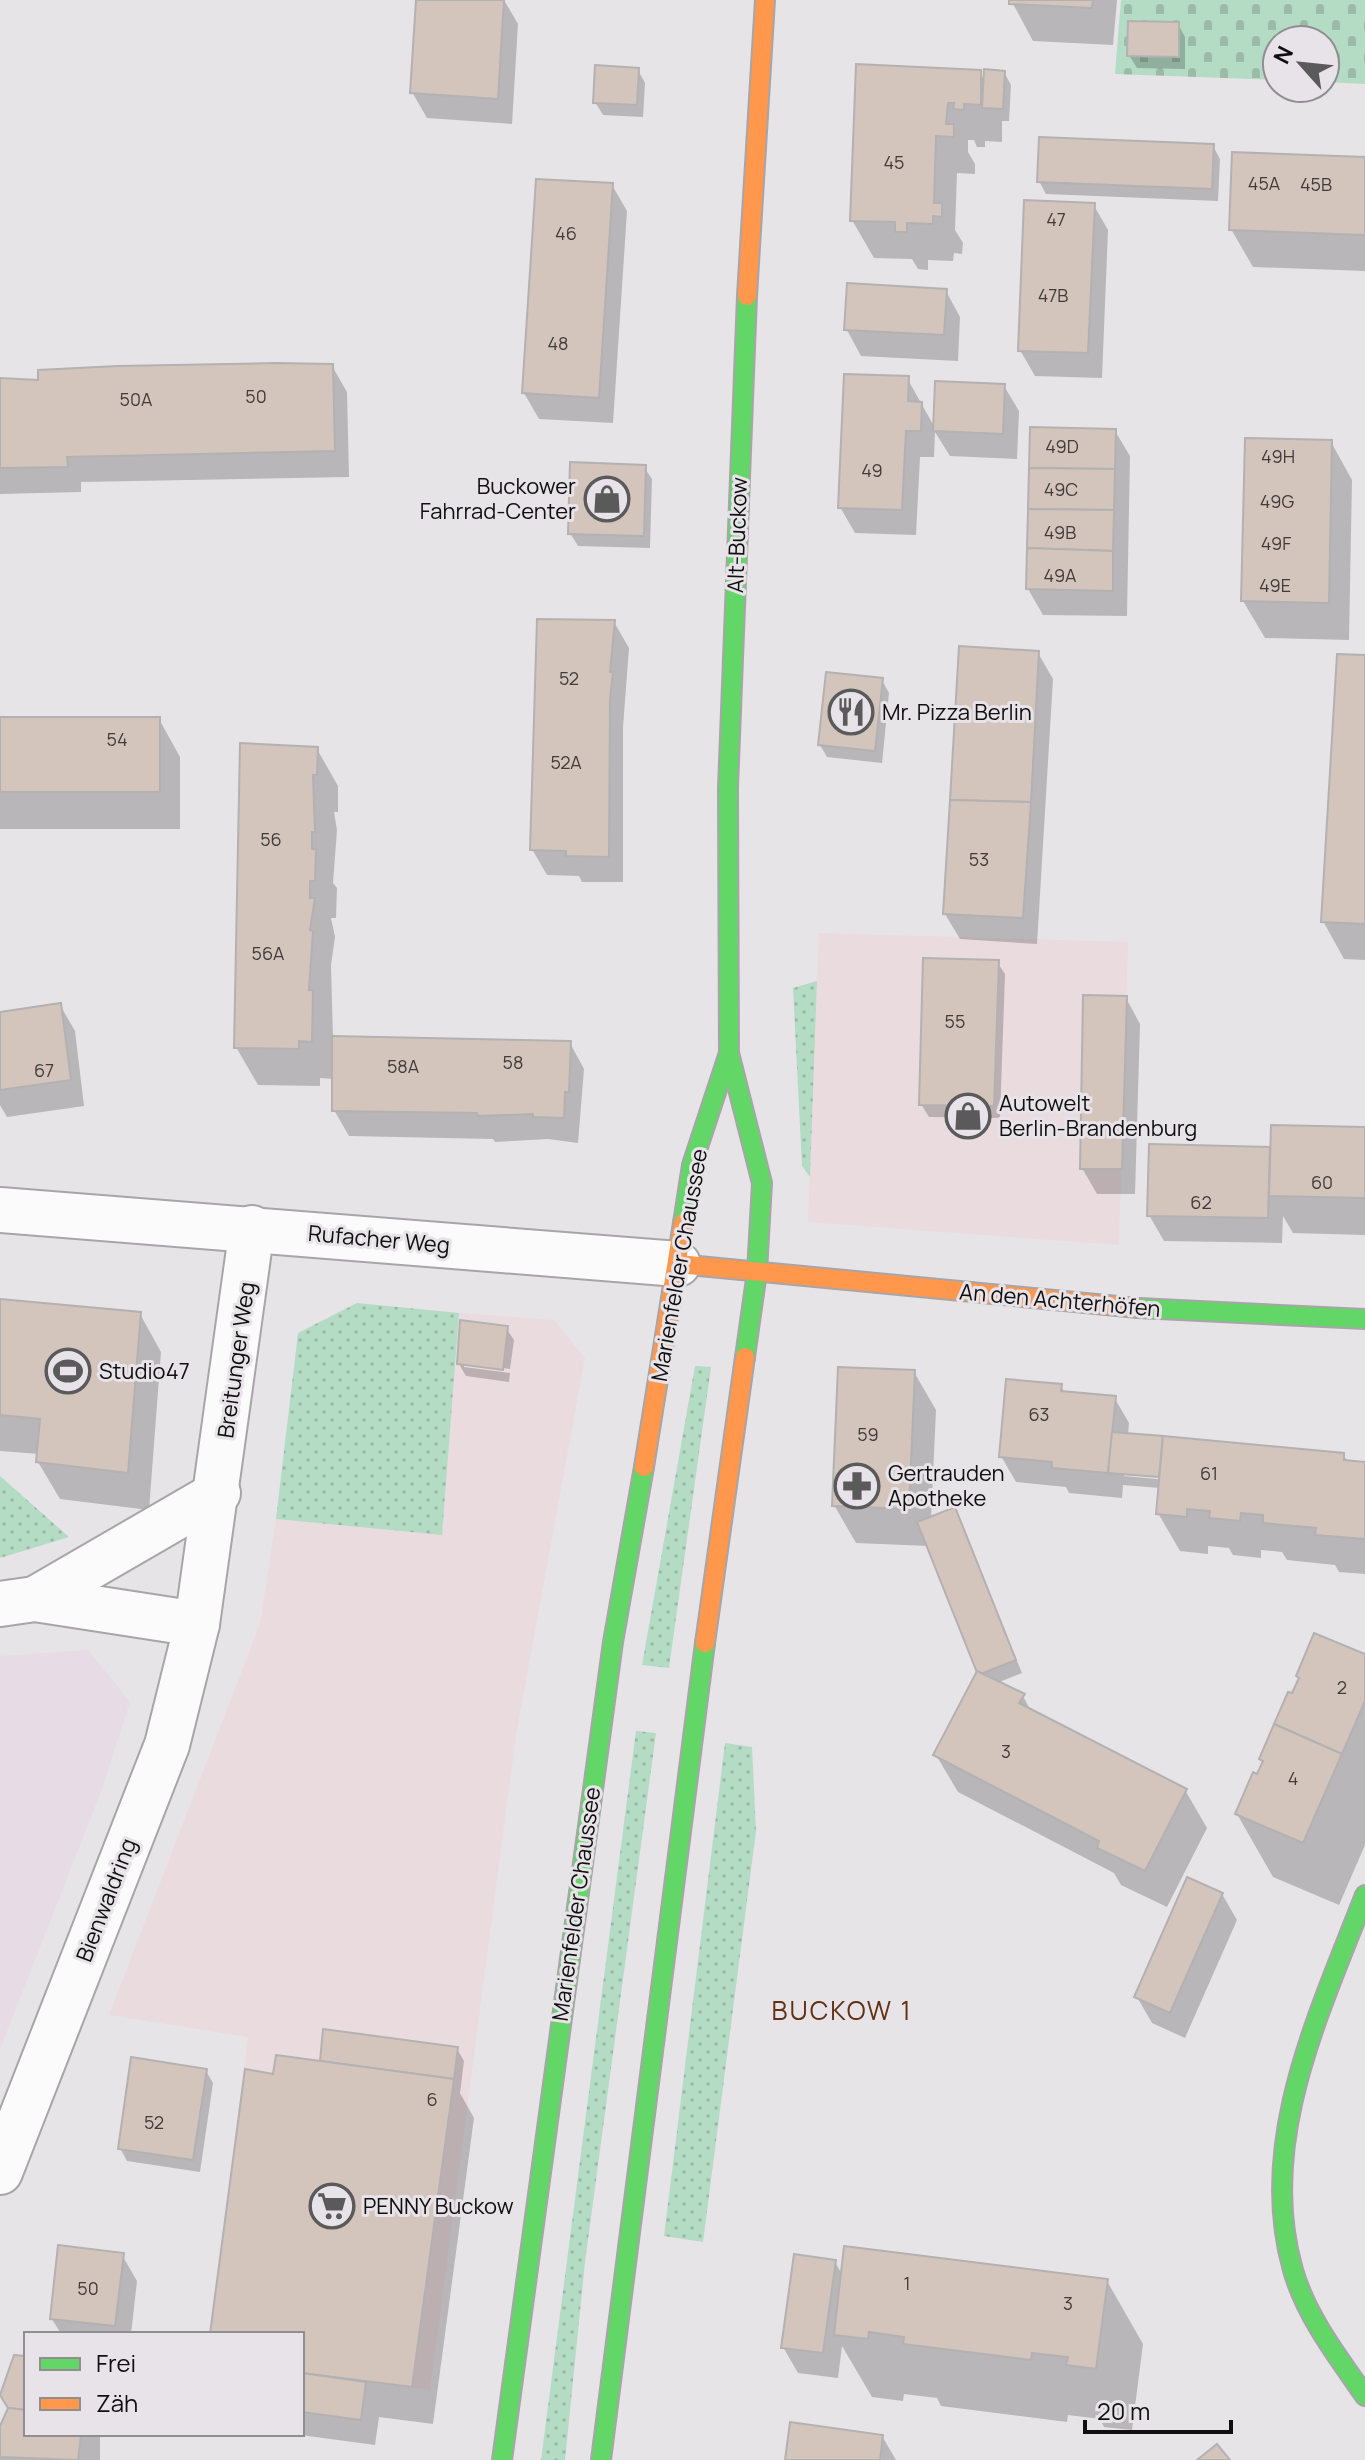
<svg xmlns="http://www.w3.org/2000/svg" width="1365" height="2460" font-family="Manrope,sans-serif">
	<style>
		.commercial { fill: #eadbde }
		.education { fill: #e7dbe5 }
		.green { fill: url(#green-dots) }
		.cemetery { fill: url(#cemetery-stones) }
		.shadow { fill: #0003; fill-rule: evenodd }
		.building { fill: #d3c5bc; stroke: #b3b1b2; stroke-width: 2 }
		.lines { fill: none; stroke-linecap: round; stroke-linejoin: round }
		.street-casing { stroke: #a7a5a8; stroke-width: 48 }
		.fast-casing { stroke: #a7a5a8; stroke-width: 22 }
		.slow-casing { stroke: #a7a5a8; stroke-width: 22 }
		.street { stroke: #fbfbfb; stroke-width: 44 }
		.fast { stroke: #63d668; stroke-width: 18 }
		.slow { stroke: #ff974d; stroke-width: 18 }
		.labels { text-anchor: middle; dominant-baseline: central; stroke-width: 6; stroke-linejoin: round; paint-order: stroke }
		.number-label { font-size: 18px; fill: #413c3b }
		.poi-label { font-size: 22px; fill: #100f10; stroke: #e7e3e8; text-anchor: start }
		.street-label { font-size: 22px; fill: #100f10; stroke: #e7e3e8 }
		.quarter-label { font-size: 26px; letter-spacing: 2px; fill: #613212; stroke: #e7e3e8 }
	</style>
	<defs>
		<pattern id="green-dots" width="8" height="8" patternUnits="userSpaceOnUse" patternTransform="scale(2)"><rect width="8" height="8" fill="#b4dbc4"/><path d="M2 2h.1M6 6h.1" fill="none" stroke="#9abba7" stroke-width="1.8" stroke-linecap="round"/></pattern>
		<pattern id="cemetery-stones" width="16" height="16" patternUnits="userSpaceOnUse" patternTransform="scale(2)"><rect width="16" height="16" fill="#b4dbc4"/><path d="M2 7V4a2 2 0 0 1 4 0v3zM10 15v-3a2 2 0 0 1 4 0v3z" fill="#9abba7"/></pattern>
	</defs>
	<rect width="100%" height="100%" fill="#e6e4e7"/>
	<g class="commercial">
		<polygon points="819,933 1128,942 1119,1245 808,1222"/>
		<polygon points="459,1313 554,1320 585,1358 516,1735 430,2390 302,2373 302,2334 209,2334 248,2037 109,2015 260,1624 276,1519 442,1535"/>
	</g>
	<polygon class="education" points="88,1650 130,1702 100,1794 0,2049 0,1656"/>
	<g class="green">
		<polygon points="817,981 810,1177 802,1166 793,988"/>
		<polygon points="357,1303 459,1313 442,1535 276,1519 298,1333"/>
		<polygon points="695,1366 711,1367 669,1668 642,1665"/>
		<polygon points="0,1476 69,1537 0,1558"/>
		<polygon points="636,1731 656,1733 585,2262 565,2460 541,2460"/>
		<polygon points="725,1743 752,1747 756,1831 703,2242 664,2236"/>
	</g>
	<polygon class="cemetery" points="1121,0 1365,0 1365,84 1325,82 1325,40 1277,40 1277,80 1115,74"/>
	<g class="shadow">
		<polygon points="418,0 504,0 518,24 512,124 427,118 412,92"/>
		<polygon points="1011,0 1117,0 1113,45 1033,41"/>
		<polygon points="1178,24 1185,37 1185,69 1137,68 1129,55"/>
		<polygon points="858,66 980,72 985,82 1004,72 1011,85 1009,121 1002,121 1002,142 985,141 985,147 977,147 974,140 968,140 968,152 975,164 975,174 957,173 955,230 963,243 962,254 954,253 953,261 928,260 928,270 918,269 912,259 874,258 852,220"/>
		<polygon points="638,70 645,83 643,117 603,115 595,102"/>
		<polygon points="1213,146 1220,159 1218,201 1046,194 1039,181"/>
		<polygon points="1365,159 1365,271 1253,267 1231,229"/>
		<polygon points="612,185 627,211 613,423 539,419 524,393"/>
		<polygon points="1093,204 1108,230 1102,378 1035,376 1020,350"/>
		<polygon points="946,291 960,317 958,361 861,356 847,330"/>
		<polygon points="332,366 347,392 349,477 81,482 81,492 0,494 0,383"/>
		<polygon points="907,378 935,428 1004,386 1019,411 1017,459 950,456 935,432 934,457 920,457 916,535 855,533 840,507"/>
		<polygon points="1115,431 1130,456 1127,616 1043,615 1028,589"/>
		<polygon points="1331,442 1352,480 1349,640 1265,638 1243,601"/>
		<polygon points="644,467 652,479 650,548 578,546 570,533"/>
		<polygon points="614,622 629,648 623,727 623,882 582,882 579,876 547,875 532,849"/>
		<polygon points="1038,653 1053,679 1037,944 960,939 945,914"/>
		<polygon points="1365,657 1365,960 1344,959 1323,921"/>
		<polygon points="882,680 889,693 882,763 827,757 820,745"/>
		<polygon points="0,719 159,719 180,757 180,829 0,829"/>
		<polygon points="317,749 338,786 338,812 334,812 337,830 333,883 337,888 336,918 331,918 335,937 331,965 333,1038 570,1043 584,1069 578,1143 548,1139 495,1142 493,1139 349,1136 334,1110 334,1079 320,1078 320,1086 258,1085 236,1047"/>
		<polygon points="997,962 1005,974 1000,1118 929,1117 921,1104"/>
		<polygon points="1126,998 1140,1024 1135,1194 1097,1194 1082,1168"/>
		<polygon points="60,1005 75,1031 84,1106 7,1117 0,1105 0,1014"/>
		<polygon points="1365,1129 1365,1235 1293,1233 1283,1216 1282,1243 1164,1241 1149,1215 1269,1149 1272,1154"/>
		<polygon points="0,1301 140,1314 161,1352 149,1510 60,1499 38,1462 39,1454 0,1451"/>
		<polygon points="506,1328 514,1340 510,1369 464,1363 464,1367 510,1373 509,1382 466,1376 459,1364"/>
		<polygon points="914,1372 936,1410 931,1519 954,1510 1022,1673 997,1683 1023,1696 1032,1713 1185,1790 1207,1828 1167,1907 1121,1885 1114,1873 958,1792 936,1755 979,1672 929,1546 856,1543 834,1505"/>
		<path d="M1061 1386 1065 1393 1114 1397 1129 1423 1128 1435 1343 1454 1348 1462 1365 1464V1574L1339 1572 1335 1565 1287 1560 1282 1552 1261 1550V1558L1233 1555 1229 1548 1208 1546V1554L1180 1551 1158 1513 1160 1488 1123 1485 1122 1498 1069 1493 1066 1487 1016 1482 1001 1456ZM1124 1472 1169 1476V1480L1124 1476Z"/>
		<polygon points="1365,1657 1365,1845 1339,1905 1273,1877 1237,1814 1258,1776 1264,1763 1262,1759"/>
		<polygon points="1222,1894 1237,1920 1185,2038 1152,2023 1137,1997"/>
		<polygon points="457,2049 464,2061 460,2093 474,2118 433,2424 379,2417 375,2445 293,2434 302,2434 302,2334 212,2334 275,2076"/>
		<polygon points="206,2071 213,2083 200,2172 127,2161 120,2148"/>
		<polygon points="122,2255 137,2281 131,2334 61,2334 52,2319"/>
		<polygon points="835,2262 843,2276 1107,2281 1143,2344 1132,2430 1104,2427 1100,2419 1068,2415 1067,2422 941,2406 937,2398 904,2394 903,2401 872,2397 842,2346 838,2378 798,2373 783,2347"/>
		<polygon points="26,2358 26,2434 100,2434 100,2460 0,2460 0,2431"/>
		<polygon points="882,2436 896,2460 787,2460"/>
	</g>
	<g class="building">
		<polygon points="416,0 504,0 498,99 410,93"/>
		<polygon points="1009,0 1093,0 1092,8 1009,4"/>
		<polygon points="1128,21 1179,22 1179,57 1127,56"/>
		<polygon points="856,64 981,70 981,105 964,104 964,110 953,109 954,103 948,103 946,124 954,124 954,137 936,136 934,203 942,203 942,217 933,216 933,224 907,223 907,232 895,232 895,222 850,221"/>
		<polygon points="595,65 639,68 637,105 593,103"/>
		<polygon points="984,69 1005,71 1003,109 982,108"/>
		<polygon points="1039,137 1214,144 1212,189 1037,182"/>
		<polygon points="1232,152 1365,157 1365,235 1229,230"/>
		<polygon points="536,179 613,183 599,398 522,393"/>
		<polygon points="1024,200 1095,203 1088,353 1018,351"/>
		<polygon points="847,283 947,289 944,335 844,330"/>
		<polygon points="276,363 333,364 335,451 67,457 68,467 0,468 0,378 38,380 38,370 118,366"/>
		<polygon points="844,374 909,376 908,401 922,402 921,431 906,431 902,510 838,508"/>
		<polygon points="935,381 1005,384 1003,434 933,431"/>
		<polygon points="1030,427 1116,429 1115,469 1029,468"/>
		<polygon points="1245,438 1332,440 1329,603 1241,601"/>
		<polygon points="570,462 646,465 644,536 568,534"/>
		<polygon points="1029,468 1115,469 1114,510 1028,509"/>
		<polygon points="1028,509 1114,510 1113,551 1027,548"/>
		<polygon points="1027,548 1113,551 1113,591 1026,589"/>
		<polygon points="537,619 615,620 610,672 613,672 610,700 609,857 566,856 566,851 530,850"/>
		<polygon points="959,646 1039,651 1031,802 950,800"/>
		<polygon points="1337,654 1365,655 1365,924 1321,922"/>
		<polygon points="826,672 883,678 875,751 818,745"/>
		<rect x="0" y="717" width="160" height="75"/>
		<polygon points="240,743 318,747 317,775 313,775 315,832 312,832 312,849 316,849 315,881 310,881 310,898 315,898 310,930 313,931 309,990 313,990 312,1042 299,1041 299,1049 234,1048"/>
		<polygon points="950,800 1031,802 1023,918 943,914"/>
		<polygon points="923,958 999,960 994,1106 919,1105"/>
		<polygon points="1083,995 1127,996 1122,1169 1080,1169"/>
		<polygon points="61,1003 71,1080 0,1090 0,1012"/>
		<polygon points="332,1036 571,1041 569,1092 565,1092 564,1118 533,1117 533,1114 478,1116 477,1113 332,1111"/>
		<polygon points="1271,1125 1365,1127 1365,1198 1269,1196"/>
		<polygon points="1149,1144 1270,1147 1268,1218 1147,1216"/>
		<polygon points="0,1299 141,1312 128,1473 36,1462 40,1419 0,1415"/>
		<polygon points="460,1320 508,1326 503,1370 457,1364"/>
		<polygon points="838,1367 915,1370 909,1509 832,1506"/>
		<polygon points="1006,1379 1062,1384 1061,1391 1116,1396 1108,1473 1052,1468 1052,1462 999,1457"/>
		<polygon points="1112,1432 1163,1436 1159,1477 1108,1473"/>
		<polygon points="1163,1436 1344,1453 1344,1460 1365,1462 1365,1539 1315,1535 1316,1528 1263,1523 1263,1515 1241,1513 1240,1521 1209,1518 1210,1511 1187,1509 1187,1517 1156,1514"/>
		<polygon points="955,1507 1016,1660 978,1675 917,1522"/>
		<polygon points="1314,1633 1365,1654 1365,1701 1342,1754 1274,1724 1288,1692 1292,1693 1299,1678 1296,1676"/>
		<polygon points="977,1671 1025,1694 1019,1703 1187,1789 1145,1871 1097,1848 1099,1841 933,1755"/>
		<polygon points="1274,1724 1342,1754 1303,1843 1235,1814 1253,1772 1257,1774 1263,1761 1259,1759"/>
		<polygon points="1187,1877 1223,1893 1170,2013 1134,1997"/>
		<polygon points="323,2029 458,2047 454,2079 320,2061"/>
		<polygon points="276,2055 454,2079 412,2387 302,2373 302,2334 210,2334 245,2069 273,2074"/>
		<polygon points="131,2057 207,2069 193,2160 118,2149"/>
		<polygon points="58,2245 124,2253 115,2326 50,2319"/>
		<polygon points="844,2246 1108,2279 1096,2369 1066,2365 1068,2357 1032,2353 1031,2360 903,2344 904,2337 869,2332 868,2339 834,2335"/>
		<polygon points="794,2254 836,2260 823,2353 781,2348"/>
		<polygon points="14,2355 26,2356 26,2410 8,2408 0,2395"/>
		<polygon points="302,2373 366,2382 361,2420 302,2412"/>
		<polygon points="8,2408 26,2410 26,2434 86,2434 81,2436 78,2460 0,2457 0,2426"/>
		<polygon points="790,2422 883,2435 880,2460 785,2460"/>
		<polygon points="1217,2444 1230,2460 1197,2460"/>
	</g>
	<g class="lines">
		<g class="street-casing">
			<g id="street">
				<polyline points="0,1210 678,1264"/>
				<polyline points="35,1599 218,1493"/>
				<polyline points="0,1604 35,1599 197,1624"/>
				<polyline points="0,2172 167,1745 197,1624 252,1228"/>
			</g>
		</g>
		<g class="fast-casing">
			<g id="fast">
				<polyline points="683,1223 692,1165 729,1053"/>
				<polyline points="1138,1308 1365,1319"/>
				<polyline points="745,1357 757,1272 762,1183 729,1053 728,788 747,296"/>
				<path d="M1365 1895C1320 2012 1256 2142 1293 2270 1306 2316 1338 2357 1365 2396"/>
				<polyline points="502,2460 613,1642 644,1467"/>
				<polyline points="601,2460 705,1643"/>
			</g>
		</g>
		<g class="slow-casing">
			<g id="slow">
				<polyline points="747,296 765,0"/>
				<polyline points="678,1264 1138,1308"/>
				<polyline points="644,1467 683,1223"/>
				<polyline points="705,1643 745,1357"/>
			</g>
		</g>
		<use href="#street" class="street"/>
		<use href="#fast" class="fast"/>
		<use href="#slow" class="slow"/>
	</g>
	<defs>
		<g id="shop-ring" transform="scale(2.3)"><circle r="9.5" fill="#e7e3e8" stroke="#5b5a5b" stroke-width="1.5"/><path d="M-5-2.5h2.3a2.7 3.5 0 0 1 5.4 0H5L5.5 6h-11ZM-1.5-2.5h3a1.5 2.3 0 0 0-3 0Z" fill="#5b5a5b"/></g>
		<g id="restaurant-ring" transform="scale(2.3)"><circle r="9.5" fill="#e7e3e8" stroke="#5b5a5b" stroke-width="1.5"/><path d="M-5-6h1v4h1v-4h1v4h1v-4h1v5L-1.5 .5V6h-2V.5L-5-1ZM5-6V6H3V1.5H1.5Q1.5-4 5-6Z" fill="#5b5a5b"/></g>
		<g id="stadium-ring" transform="scale(2.3)"><circle r="9.5" fill="#e7e3e8" stroke="#5b5a5b" stroke-width="1.5"/><path d="M0-5a6.5 5 0 1 0 0 10a6.5 5 0 1 0 0-10ZM-3.5-1.8h7v3.6h-7Z" fill="#5b5a5b"/></g>
		<g id="pharmacy-ring" transform="scale(2.3)"><circle r="9.5" fill="#e7e3e8" stroke="#5b5a5b" stroke-width="1.5"/><path d="M-2-6h4v4h4v4h-4v4h-4v-4h-4v-4h4Z" fill="#5b5a5b"/></g>
		<g id="supermarket-ring" transform="scale(2.3)"><circle r="9.5" fill="#e7e3e8" stroke="#5b5a5b" stroke-width="1.5"/><path d="M-6-5.5h2.5l.6 2H6L4.5 2H-2.5L-4.4-4H-6ZM-1.5 3.2a1.3 1.3 0 1 0 .1 0ZM3 3.2a1.3 1.3 0 1 0 .1 0Z" fill="#5b5a5b"/></g>
	</defs>
	<g fill-rule="evenodd">
		<use href="#shop-ring" x="607" y="499"/>
		<use href="#restaurant-ring" x="851" y="712"/>
		<use href="#shop-ring" x="968" y="1116"/>
		<use href="#stadium-ring" x="68" y="1371"/>
		<use href="#pharmacy-ring" x="857" y="1486"/>
		<use href="#supermarket-ring" x="332" y="2206"/>
	</g>
	<g class="labels">
		<g class="number-label">
			<text x="894" y="162">45</text>
			<text x="1264" y="183">45A</text>
			<text x="1316" y="184">45B</text>
			<text x="1056" y="219">47</text>
			<text x="566" y="233">46</text>
			<text x="1053" y="295">47B</text>
			<text x="558" y="343">48</text>
			<text x="256" y="396">50</text>
			<text x="136" y="399">50A</text>
			<text x="1062" y="446">49D</text>
			<text x="1278" y="456">49H</text>
			<text x="872" y="470">49</text>
			<text x="1061" y="489">49C</text>
			<text x="1277" y="501">49G</text>
			<text x="1060" y="532">49B</text>
			<text x="1276" y="543">49F</text>
			<text x="1060" y="575">49A</text>
			<text x="1275" y="585">49E</text>
			<text x="569" y="678">52</text>
			<text x="117" y="739">54</text>
			<text x="566" y="762">52A</text>
			<text x="271" y="839">56</text>
			<text x="979" y="859">53</text>
			<text x="268" y="953">56A</text>
			<text x="955" y="1021">55</text>
			<text x="513" y="1062">58</text>
			<text x="403" y="1066">58A</text>
			<text x="44" y="1070">67</text>
			<text x="1322" y="1182">60</text>
			<text x="1201" y="1202">62</text>
			<text x="1039" y="1414">63</text>
			<text x="868" y="1434">59</text>
			<text x="1209" y="1473">61</text>
			<text x="1342" y="1687">2</text>
			<text x="1006" y="1751">3</text>
			<text x="1293" y="1778">4</text>
			<text x="432" y="2099">6</text>
			<text x="154" y="2122">52</text>
			<text x="907" y="2283">1</text>
			<text x="88" y="2288">50</text>
			<text x="1068" y="2303">3</text>
		</g>
		<g class="poi-label">
			<text x="576" y="486" text-anchor="end">Buckower<tspan x="576" dy="25">Fahrrad-Center</tspan></text>
			<text x="882" y="712">Mr. Pizza Berlin</text>
			<text x="999" y="1103">Autowelt<tspan x="999" dy="25">Berlin-Brandenburg</tspan></text>
			<text x="99" y="1371">Studio47</text>
			<text x="888" y="1473">Gertrauden<tspan x="888" dy="25">Apotheke</tspan></text>
			<text x="363" y="2206">PENNY Buckow</text>
		</g>
		<g class="street-label">
			<text transform="translate(737 535) rotate(-88)">Alt-Buckow</text>
			<text transform="translate(379 1239) rotate(5)">Rufacher Weg</text>
			<text transform="translate(679 1265) rotate(-80)">Marienfelder Chaussee</text>
			<text transform="translate(1060 1300) rotate(5)">An den Achterhöfen</text>
			<text transform="translate(236 1360) rotate(-82)">Breitunger Weg</text>
			<text transform="translate(106 1900) rotate(-69)">Bienwaldring</text>
			<text transform="translate(576 1904) rotate(-82)">Marienfelder Chaussee</text>
		</g>
		<g class="quarter-label">
			<text x="842" y="2010">BUCKOW 1</text>
		</g>
	</g>
	<rect x="24" y="2332" width="280" height="104" fill="#e7e3e8" stroke="#918e92" stroke-width="2"/>
	<rect x="40" y="2358" width="40" height="12" fill="#63d668" stroke="#918e92" stroke-width="2"/>
	<text x="96" y="2372" font-size="24" fill="#100f10">Frei</text>
	<rect x="40" y="2398" width="40" height="12" fill="#ff974d" stroke="#918e92" stroke-width="2"/>
	<text x="96" y="2412" font-size="24" fill="#100f10">Zäh</text>
	<g transform="translate(1301 64) rotate(297)"><circle r="38" fill="#e7e3e8" stroke="#918e92" stroke-width="2"/>
	<path d="M0-6L14 30L0 20L-14 30Z" fill="#5b5a5b"/>
	<text y="-12" font-size="22" font-weight="bold" text-anchor="middle" fill="#100f10">N</text>
	</g>
	<path d="M1085 2420v12h146v-12" fill="none" stroke="#100f10" stroke-width="4"/>
	<text x="1097" y="2420" font-size="24" fill="#100f10" stroke="#e7e3e8" stroke-width="6" paint-order="stroke">20 m</text>
</svg>
